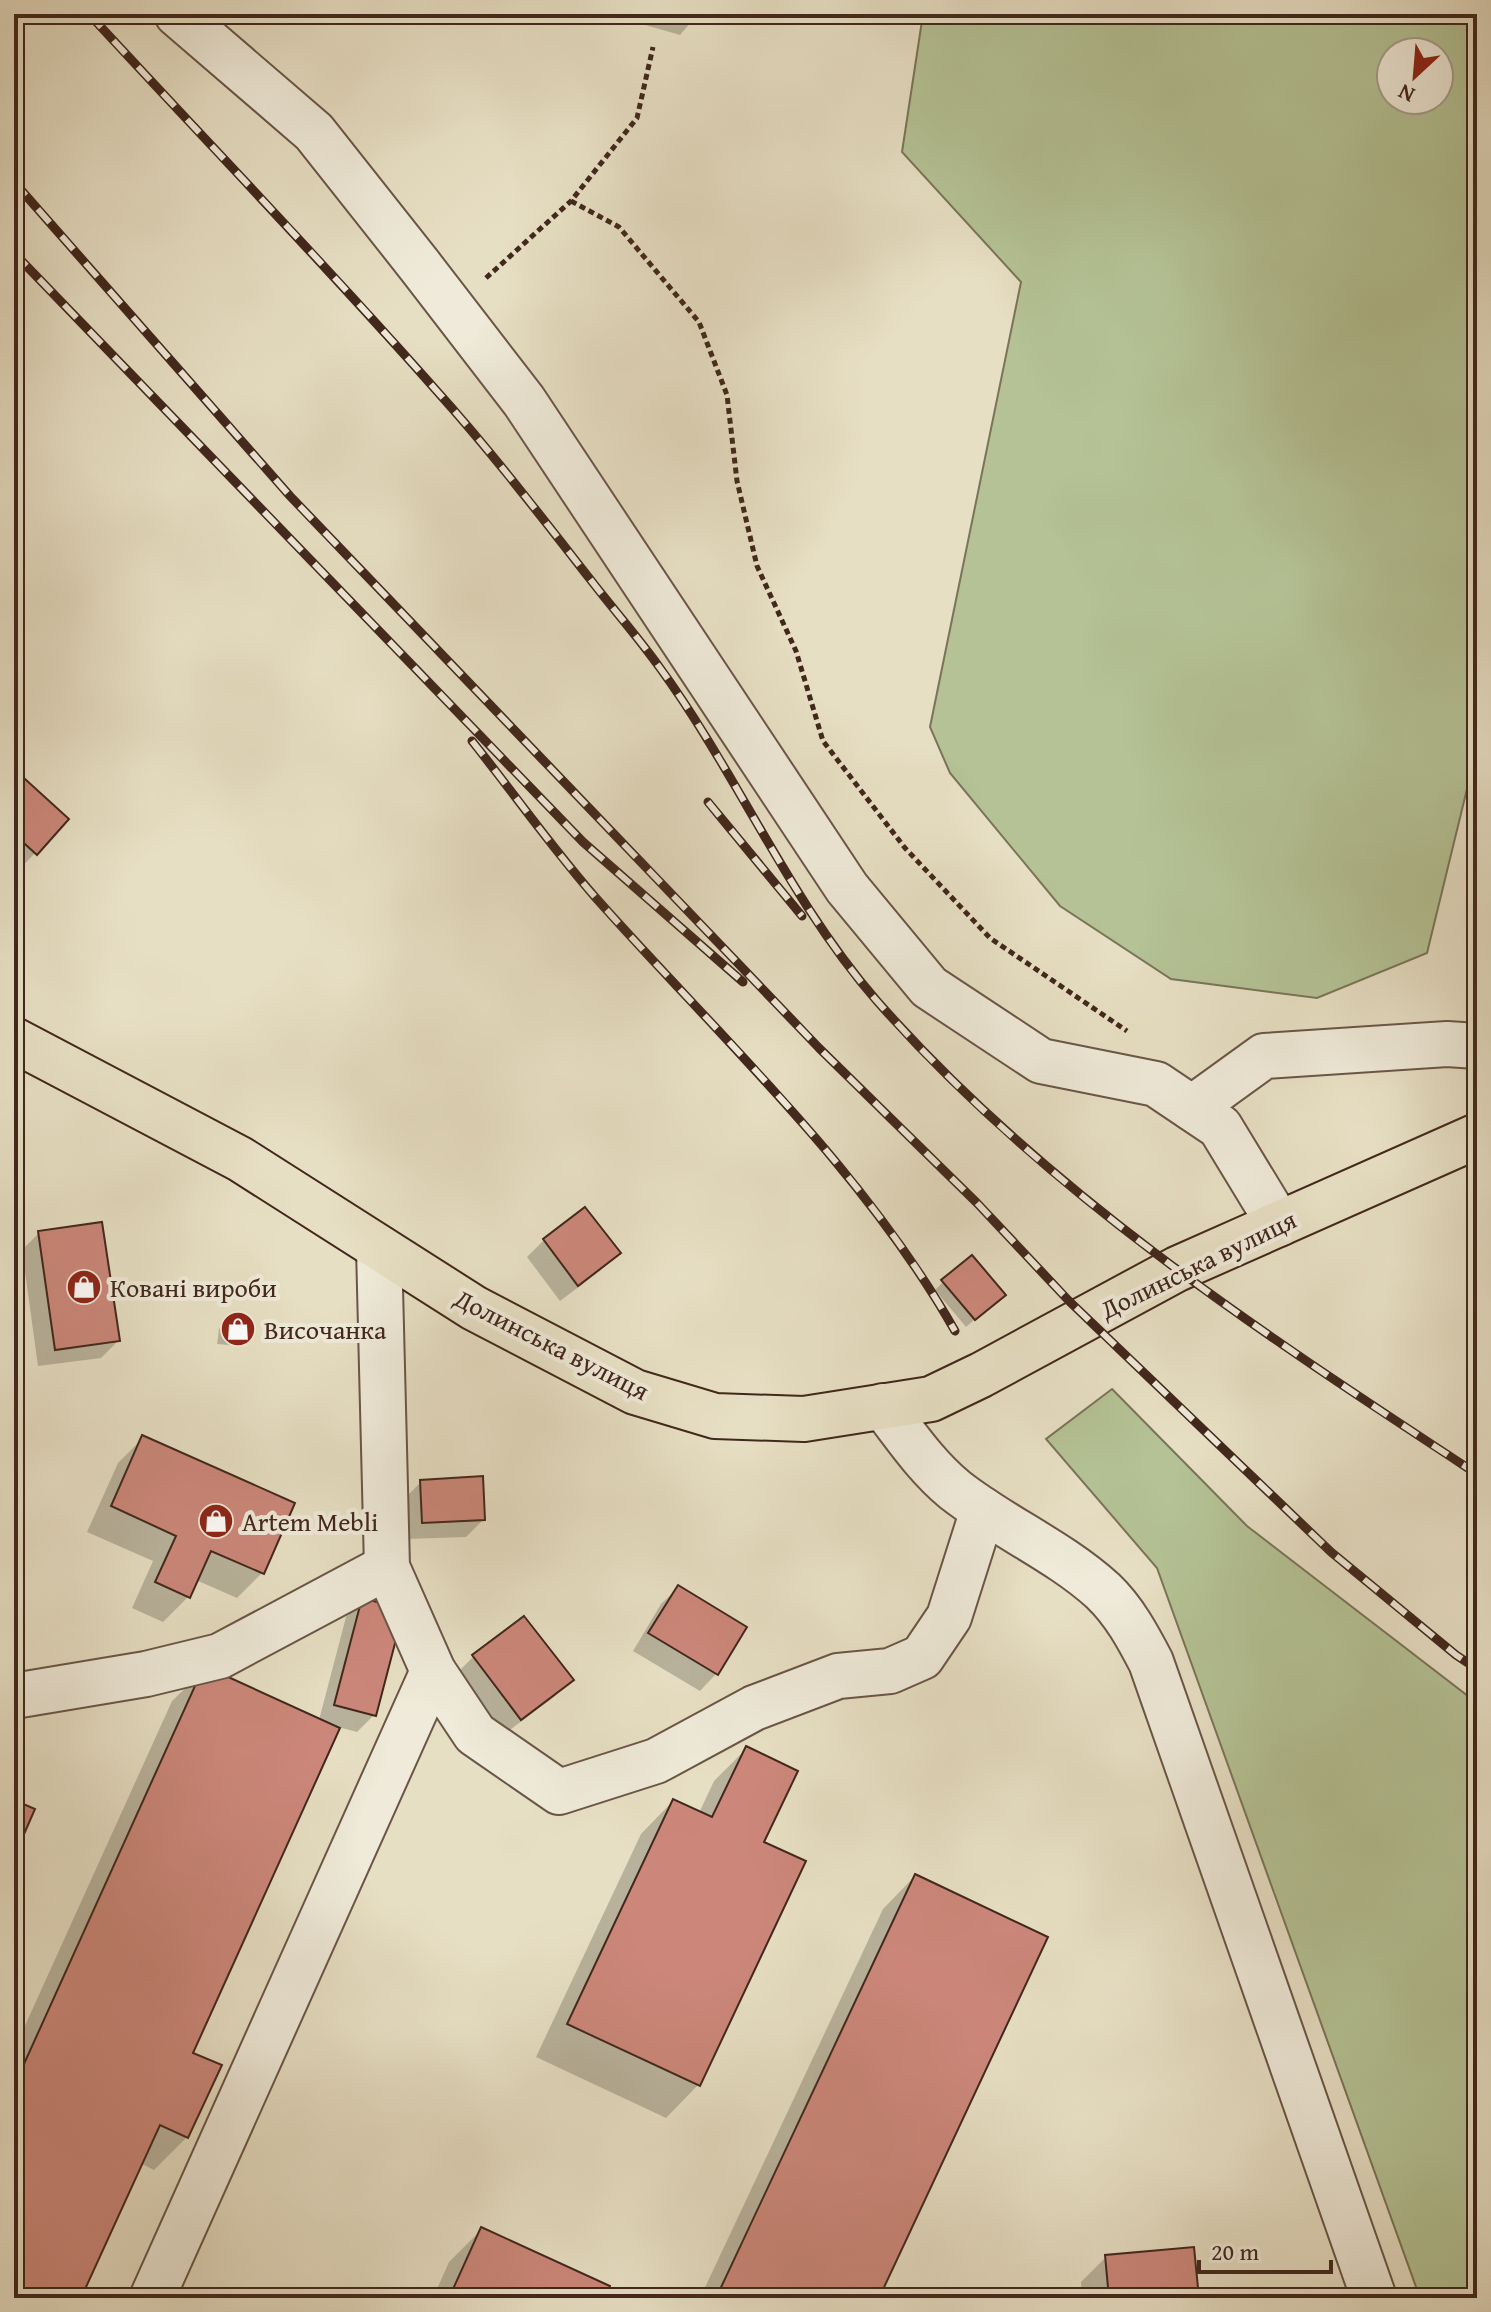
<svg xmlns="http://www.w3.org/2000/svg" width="1491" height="2312" font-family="'Gentium Book Plus',serif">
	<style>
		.green { fill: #b4c295; stroke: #7a7458; stroke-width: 2; fill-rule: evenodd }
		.shadow { fill: #0003 }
		.building { fill: #cc877a; stroke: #41271c; stroke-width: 2 }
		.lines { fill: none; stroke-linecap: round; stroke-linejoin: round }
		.minor-casing { stroke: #6a5546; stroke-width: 48 }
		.major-casing { stroke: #41271c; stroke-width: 48 }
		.path { stroke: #41271c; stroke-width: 5; stroke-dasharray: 6 4; stroke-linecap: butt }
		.minor { stroke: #efead9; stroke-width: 44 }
		.major { stroke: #e7dfc4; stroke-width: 44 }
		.rail-casing { stroke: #41271c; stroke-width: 9 }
		.rail { stroke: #efead9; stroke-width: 6; stroke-dasharray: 18; stroke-linecap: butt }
		.labels { text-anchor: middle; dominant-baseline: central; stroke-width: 8; stroke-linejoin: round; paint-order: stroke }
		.street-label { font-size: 26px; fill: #41271c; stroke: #efead9 }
		.poi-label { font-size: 26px; fill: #41271c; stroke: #efead9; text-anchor: start }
	</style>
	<rect width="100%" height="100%" fill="#e7dfc4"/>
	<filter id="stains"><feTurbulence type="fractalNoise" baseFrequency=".0025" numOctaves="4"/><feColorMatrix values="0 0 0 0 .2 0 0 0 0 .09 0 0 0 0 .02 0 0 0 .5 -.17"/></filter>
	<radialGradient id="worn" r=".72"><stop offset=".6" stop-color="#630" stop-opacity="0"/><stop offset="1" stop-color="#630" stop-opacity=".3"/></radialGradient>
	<g class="green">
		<path d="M923 14H1477V748L1427 953 1317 998 1171 979 1060 906 950 773 930 727 1021 282 902 152ZM1391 52H1439V100H1391Z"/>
		<polygon points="1112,1389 1247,1526 1477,1703 1477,2298 1420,2298 1157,1568 1046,1439"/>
	</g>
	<g class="shadow">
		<polygon points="607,14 698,14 680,35"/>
		<polygon points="14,772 35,853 14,875"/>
		<polygon points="39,1233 118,1341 101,1358 38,1366 22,1250"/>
		<polygon points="544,1240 618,1253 601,1270 560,1301 527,1257"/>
		<polygon points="943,1282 995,1302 966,1327 935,1290"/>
		<polygon points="227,1321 248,1338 240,1346 217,1344 219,1329"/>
		<polygon points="143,1438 262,1573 237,1598 196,1580 188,1597 163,1622 132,1608 153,1561 87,1532 118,1463"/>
		<polygon points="421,1482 483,1520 466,1537 406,1539 404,1499"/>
		<polygon points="678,1588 745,1628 716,1674 700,1691 633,1651 661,1604"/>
		<polygon points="363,1600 374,1715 357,1732 338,1727 190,2054 187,2137 154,2170 140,2163 79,2298 14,2298 14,2050 172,1701 205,1669 319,1720 346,1617"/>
		<polygon points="523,1618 571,1680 554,1697 503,1735 456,1674 473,1657"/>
		<polygon points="747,1748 762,1843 698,2085 666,2118 536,2057 641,1834 673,1801 699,1813 714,1781"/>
		<polygon points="915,1876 877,2298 700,2298 883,1909"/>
		<polygon points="481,2230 602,2298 433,2298 449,2262"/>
		<polygon points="1106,2257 1197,2298 1082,2298 1081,2282"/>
	</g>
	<g class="building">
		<polygon points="14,769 69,819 37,855 14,834"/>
		<polygon points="585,1207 621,1253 578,1286 543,1239"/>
		<polygon points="102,1222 120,1341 55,1350 38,1231"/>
		<polygon points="972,1255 1006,1295 975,1320 941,1280"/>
		<polygon points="227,1319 252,1322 250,1339 224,1336"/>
		<polygon points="142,1435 295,1503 264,1574 211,1551 190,1598 155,1582 176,1536 111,1506"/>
		<polygon points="483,1476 485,1520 422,1523 420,1480"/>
		<polygon points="678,1585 747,1627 718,1675 648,1633"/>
		<polygon points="362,1598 404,1609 376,1716 334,1705"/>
		<polygon points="524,1616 574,1680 521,1720 472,1655"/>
		<polygon points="204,1666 340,1728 193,2053 222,2065 188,2138 160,2125 81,2298 14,2298 14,2086"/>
		<polygon points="746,1746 798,1771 764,1842 806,1861 700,2086 567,2024 673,1799 712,1817"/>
		<polygon points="14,1800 35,1809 14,1857"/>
		<polygon points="915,1874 1048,1937 879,2298 716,2298"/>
		<polygon points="481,2227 610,2286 605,2298 449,2298"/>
		<polygon points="1194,2247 1199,2298 1109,2298 1105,2255"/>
	</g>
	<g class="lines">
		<g class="minor-casing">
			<g id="minor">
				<polyline points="177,14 314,132 420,266 524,401 847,888 929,987 1041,1061 1156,1084 1220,1127 1279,1224"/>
				<polyline points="1192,1108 1264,1056 1447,1044 1477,1046"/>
				<polyline points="379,1248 387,1567 433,1671 475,1734 559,1792 656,1761 754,1708 838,1676 890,1671 922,1657 949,1617 983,1510"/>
				<path d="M883 1406C906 1436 926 1466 955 1490 1002 1527 1059 1551 1103 1591 1124 1611 1138 1637 1151 1662L1374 2298"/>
				<polyline points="14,1696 146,1674 220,1656 387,1567"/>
				<polyline points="152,2298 433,1671"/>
			</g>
		</g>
		<g class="major-casing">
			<polyline id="major" points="14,1040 240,1159 474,1308 635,1392 715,1416 804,1419 931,1399 981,1375 1177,1269 1477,1136"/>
		</g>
		<g class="path">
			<polyline points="571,201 619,227 699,322 727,395 737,481 757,566 796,651 823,741 905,848 990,938 1127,1031"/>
			<polyline points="486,278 571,201 637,118 653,47"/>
		</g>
		<use href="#minor" class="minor"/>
		<use href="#major" class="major"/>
		<g class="rail-casing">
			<g id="rail">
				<path d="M89 14C204 139 323 262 435 389 490 450 540 515 590 579 613 609 638 637 660 668 738 775 789 900 877 1001 1046 1193 1265 1335 1477 1474"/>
				<polyline points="14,182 290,496 819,1048 977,1203 1069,1301 1331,1552 1456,1655 1477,1669"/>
				<polyline points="14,253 583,842 743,982"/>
				<path d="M472 741C516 796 557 855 604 907 725 1042 865 1172 955 1331"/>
				<polyline points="708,802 802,916"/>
			</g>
		</g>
		<use href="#rail" class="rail"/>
	</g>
	<defs>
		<g id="shop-disc" transform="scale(1.8)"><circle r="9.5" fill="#8f2418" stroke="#efead9"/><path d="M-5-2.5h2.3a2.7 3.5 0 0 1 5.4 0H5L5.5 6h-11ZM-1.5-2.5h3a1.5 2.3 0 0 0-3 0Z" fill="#fff"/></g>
	</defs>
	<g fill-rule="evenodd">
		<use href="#shop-disc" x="84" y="1287"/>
		<use href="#shop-disc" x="238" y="1329"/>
		<use href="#shop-disc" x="216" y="1521"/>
	</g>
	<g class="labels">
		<g class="street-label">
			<text transform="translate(1198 1264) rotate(-26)">Долинська вулиця</text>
			<text transform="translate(552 1344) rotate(27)">Долинська вулиця</text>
		</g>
		<g class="poi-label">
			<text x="110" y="1287">Ковані вироби</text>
			<text x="264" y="1329">Височанка</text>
			<text x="242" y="1521">Artem Mebli</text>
		</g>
	</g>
	<rect width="1491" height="2312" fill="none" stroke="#e7dfc4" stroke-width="48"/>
	<rect x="16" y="16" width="1459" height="2280" fill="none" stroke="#41271c" stroke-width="4"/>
	<rect x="24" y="24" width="1443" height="2264" fill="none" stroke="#41271c" stroke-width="2"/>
	<g transform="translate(1415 76) rotate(206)"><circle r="38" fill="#efead9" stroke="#a99c8d" stroke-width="2"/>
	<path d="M0-6L14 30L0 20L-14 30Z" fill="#8f2418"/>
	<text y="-12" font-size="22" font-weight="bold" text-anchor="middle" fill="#41271c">N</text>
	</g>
	<path d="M1199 2260v12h132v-12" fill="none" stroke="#41271c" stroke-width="4"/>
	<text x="1211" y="2260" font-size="24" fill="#41271c" stroke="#efead9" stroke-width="6" paint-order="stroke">20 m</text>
	<rect width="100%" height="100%" filter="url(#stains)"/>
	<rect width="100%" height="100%" fill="url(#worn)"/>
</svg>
